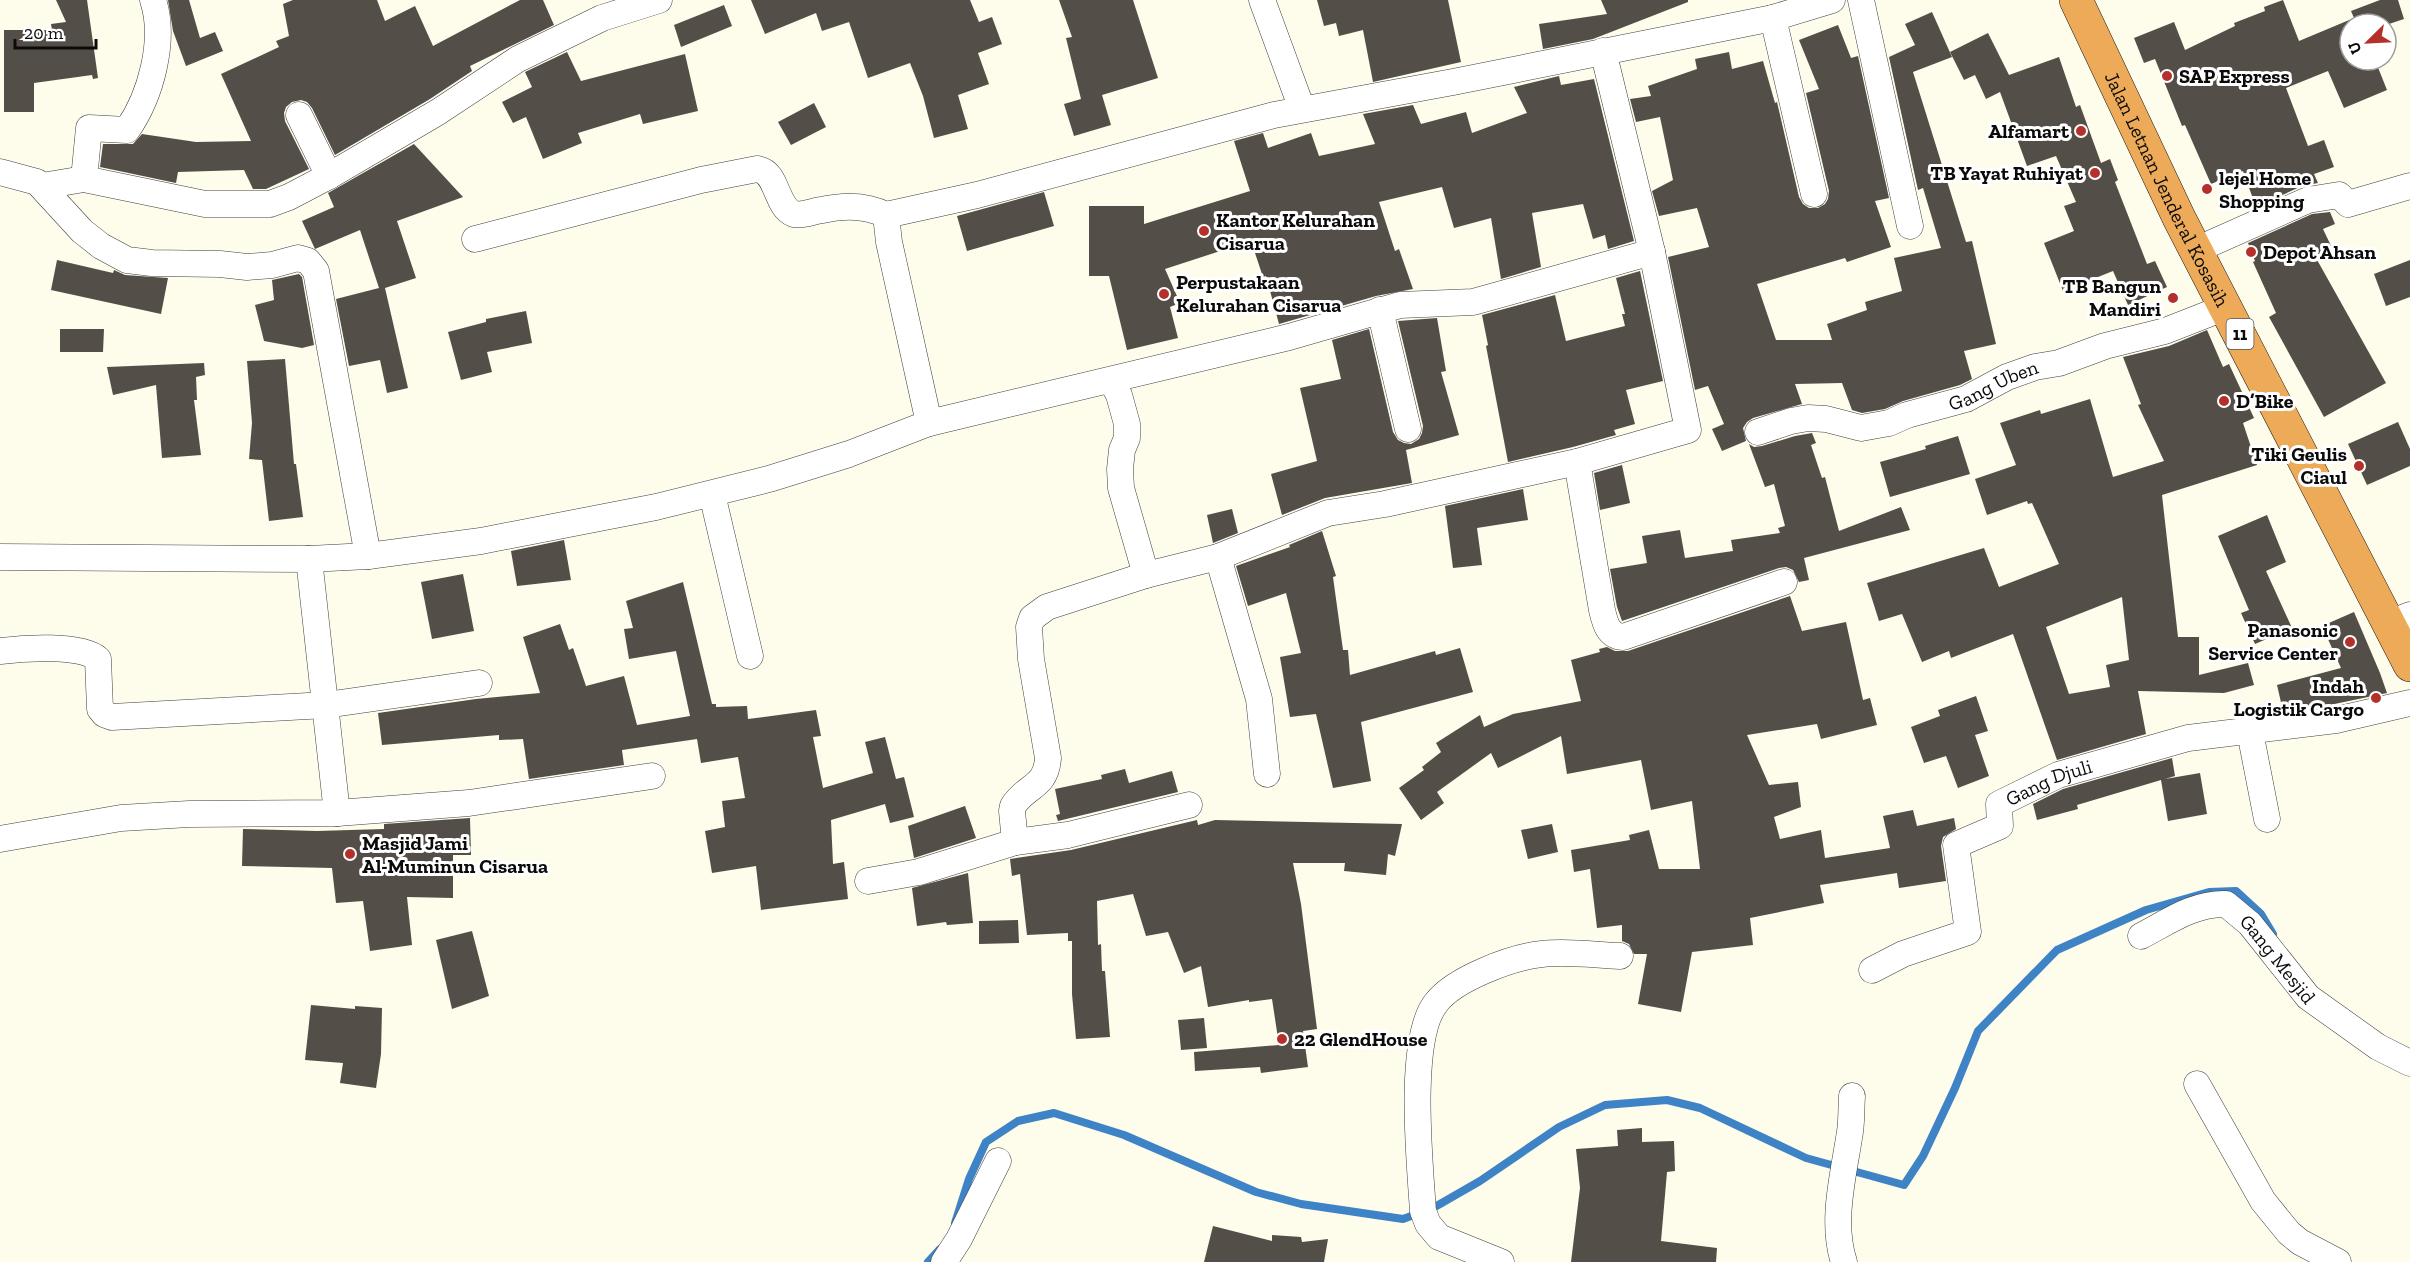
<svg xmlns="http://www.w3.org/2000/svg" width="2410" height="1262" font-family="'Zilla Slab',serif">
	<style>
		.lines { fill: none; stroke-linecap: round; stroke-linejoin: round }
		.stream { stroke: #3d83c6; stroke-width: 8 }
		.building { fill: #544e48; fill-rule: evenodd }
		.street-casing { stroke: #3e3e3e; stroke-width: 27 }
		.highway-casing { stroke: #1c1c1c; stroke-width: 34 }
		.street { stroke: #fff; stroke-width: 26 }
		.highway { stroke: #edaa59; stroke-width: 33 }
		.poi-dot { fill: #b4302b; stroke: #fff; stroke-width: 2 }
		.labels { text-anchor: middle; dominant-baseline: central; stroke-width: 6; stroke-linejoin: round; paint-order: stroke }
		.shield { fill: #fff; stroke: #545454; stroke-width: 1.5 }
		.shield-label { font-size: 18px; font-weight: bold; fill: #0b0b0b }
		.poi-label { font-size: 20px; font-weight: bold; fill: #0b0b0b; stroke: #fff; text-anchor: start }
		.street-label { font-size: 20px; fill: #0b0b0b; stroke: #fff }
	</style>
	<rect width="100%" height="100%" fill="#fefceb"/>
	<g class="lines">
		<g class="stream">
			<polyline points="955,1223 969,1179 986,1142 1018,1121 1054,1113 1124,1135 1256,1192 1301,1204 1403,1219 1433,1208 1480,1181 1559,1127 1605,1105 1667,1100 1700,1108 1806,1158 1904,1185 1923,1156 1955,1088 1978,1031 2057,950 2146,910 2209,892 2236,891 2261,914 2273,934"/>
			<polyline points="928,1262 940,1249"/>
		</g>
	</g>
	<g class="building">
		<polygon points="56,0 87,0 98,78 93,79 92,75 34,83 34,112 4,112 4,30 52,30 51,24 66,22"/>
		<polygon points="168,0 189,0 200,38 215,32 223,51 186,66 173,31"/>
		<polygon points="293,0 377,0 385,21 415,6 433,46 520,0 543,0 554,25 470,66 472,71 430,99 335,155 312,108 307,102 301,100 292,102 286,107 284,113 285,121 309,169 266,189 253,189 244,170 178,172 176,183 100,167 103,144 133,144 142,134 196,142 251,141 221,74 279,47 276,41 289,36 283,4"/>
		<polygon points="751,0 970,0 979,22 992,17 1002,44 978,53 989,84 958,95 968,129 934,138 923,96 910,63 868,78 849,22 822,31 816,13 765,34"/>
		<polygon points="1059,0 1133,0 1158,78 1102,95 1111,125 1074,136 1064,104 1081,99 1066,38 1072,37"/>
		<polygon points="1317,0 1448,0 1461,62 1373,82 1363,30 1339,36 1336,23 1324,26"/>
		<polygon points="1601,0 1688,0 1688,2 1593,39 1543,49 1539,24 1607,14"/>
		<polygon points="2283,0 2299,41 2354,18 2351,11 2380,0 2398,0 2404,19 2386,25 2350,24 2350,60 2375,60 2387,90 2344,108 2328,71 2286,88 2308,146 2324,140 2334,167 2314,174 2318,183 2302,186 2256,207 2243,171 2211,184 2185,125 2182,126 2155,59 2144,63 2134,38 2174,22 2185,50 2235,26 2234,23 2265,11 2264,7"/>
		<polygon points="724,5 732,26 681,47 674,25"/>
		<polygon points="1932,12 1952,57 1913,72 1966,242 1972,241 1996,344 1964,351 1972,379 1960,385 1903,401 1885,409 1862,413 1852,410 1842,383 1795,384 1802,404 1753,418 1747,422 1743,428 1746,441 1722,451 1712,429 1724,424 1708,386 1695,390 1668,257 1709,247 1697,208 1659,216 1652,191 1673,180 1660,117 1636,122 1630,99 1651,96 1648,86 1697,69 1695,59 1729,52 1732,69 1763,61 1775,103 1777,102 1799,197 1803,204 1809,208 1818,208 1825,204 1828,199 1829,191 1806,93 1819,89 1799,40 1838,25 1851,58 1858,56 1889,198 1875,201 1891,247 1847,262 1845,258 1757,284 1776,340 1832,340 1827,324 1867,310 1865,302 1902,291 1894,258 1941,248 1923,188 1918,190 1889,57 1915,45 1905,24"/>
		<polygon points="1988,33 2009,75 2059,57 2076,107 2080,105 2101,163 2110,159 2118,180 2115,182 2147,264 2155,261 2167,287 2128,305 2113,271 2063,291 2044,243 2074,231 2064,206 2076,202 2056,156 2027,166 2000,92 1986,99 1975,75 1964,80 1950,52"/>
		<polygon points="567,52 581,81 685,54 698,111 643,124 640,114 578,133 582,143 543,159 526,117 513,123 502,102 532,87 525,72"/>
		<polygon points="1559,76 1561,85 1594,79 1634,241 1608,249 1605,235 1593,239 1583,204 1532,213 1541,267 1501,279 1491,218 1454,228 1442,187 1379,202 1395,251 1399,249 1413,289 1376,296 1279,324 1266,276 1263,277 1251,241 1165,269 1180,303 1170,307 1178,338 1127,350 1109,276 1089,276 1089,206 1144,206 1144,224 1250,191 1234,141 1263,133 1268,148 1311,133 1319,156 1375,144 1363,114 1413,105 1421,124 1466,112 1472,133 1527,113 1514,87"/>
		<polygon points="814,103 826,127 791,145 778,122"/>
		<polygon points="414,144 463,197 397,221 416,278 385,288 408,388 387,393 380,360 349,366 336,299 379,288 360,230 315,249 302,221 334,207 328,193"/>
		<polygon points="1044,192 1054,226 967,251 957,216"/>
		<polygon points="2330,212 2335,224 2323,229 2333,250 2316,258 2386,383 2324,417 2269,317 2276,313 2253,262 2255,261 2248,243 2312,214"/>
		<polygon points="57,260 113,273 114,270 125,275 168,278 161,314 51,290"/>
		<polygon points="2410,260 2410,297 2386,306 2374,274"/>
		<polygon points="1640,271 1663,381 1626,390 1635,424 1614,430 1616,435 1573,447 1508,462 1486,346 1488,345 1482,315 1555,295 1566,341 1625,326 1622,314 1625,314 1616,278"/>
		<polygon points="299,274 302,277 314,345 302,348 264,341 255,305 274,300 272,280"/>
		<polygon points="526,311 532,343 487,352 492,372 461,380 448,332 486,322 486,319"/>
		<polygon points="1437,318 1446,371 1441,372 1459,435 1406,450 1412,483 1325,498 1282,515 1271,474 1317,461 1300,388 1341,379 1332,340 1369,329 1393,432 1398,440 1404,443 1411,444 1419,439 1422,433 1423,426 1398,321"/>
		<polygon points="60,329 104,329 103,352 60,352"/>
		<path d="M2207 330 2223 367 2229 364 2254 418 2243 423 2257 465 2162 495 2178 637H2199V675L2248 663 2254 685 2224 693 2138 691 2146 734 2057 760 2013 634 1951 658 1949 651 1922 662 1902 614 1879 621 1867 583 1984 548 1999 587 2059 564 2032 503 2028 504 2027 501 1987 515 1975 479 2016 465 2000 423 2040 410 2041 414 2090 399 2113 477 2164 461 2138 405 2141 404 2123 357 2169 346ZM2122 597 2129 660 2106 665 2110 687 2069 694 2046 627Z"/>
		<polygon points="285,359 294,464 296,464 303,517 269,521 262,460 249,459 252,423 247,361"/>
		<polygon points="204,363 205,375 196,377 197,400 194,400 201,455 162,458 156,385 113,395 107,367"/>
		<polygon points="2398,422 2410,449 2410,466 2367,485 2348,444"/>
		<polygon points="1812,433 1816,443 1811,445 1822,478 1825,477 1839,531 1901,507 1910,530 1804,558 1809,580 1799,582 1793,570 1786,567 1779,568 1622,621 1617,607 1610,569 1647,563 1642,536 1680,530 1685,558 1733,551 1731,540 1780,533 1778,528 1785,526 1774,484 1765,487 1749,444 1754,447 1762,446 1795,436"/>
		<polygon points="1958,436 1970,474 1890,497 1880,462 1926,449 1925,446"/>
		<polygon points="1622,465 1630,503 1600,510 1594,473"/>
		<polygon points="1523,489 1528,520 1477,528 1482,565 1453,568 1445,506"/>
		<polygon points="1232,509 1238,533 1213,543 1207,515"/>
		<polygon points="2267,515 2286,562 2266,571 2292,628 2255,644 2241,613 2249,610 2218,536"/>
		<polygon points="1322,531 1336,576 1333,577 1343,650 1348,650 1350,675 1435,651 1436,655 1460,648 1473,692 1361,722 1371,781 1333,788 1316,714 1290,717 1280,657 1301,653 1286,593 1248,606 1236,566 1290,547 1289,545"/>
		<polygon points="564,540 571,580 517,586 511,551"/>
		<polygon points="463,574 474,631 432,639 421,582"/>
		<polygon points="683,582 712,704 716,704 716,707 747,706 748,719 816,710 821,736 813,737 823,788 873,773 865,742 885,737 896,779 904,777 914,817 890,823 885,804 831,820 833,864 844,862 848,899 761,910 756,866 712,873 705,831 725,827 722,801 745,798 738,757 701,763 697,739 622,750 624,765 529,779 523,739 499,740 499,735 382,745 378,713 476,699 540,693 523,637 560,624 569,650 573,648 586,686 624,676 637,725 690,716 676,651 629,659 624,629 633,628 626,601"/>
		<polygon points="1790,596 1802,631 1846,622 1863,700 1870,698 1877,725 1821,739 1817,724 1747,735 1769,785 1798,782 1801,807 1774,817 1780,839 1821,830 1825,858 1890,848 1883,816 1913,810 1917,826 1954,818 1956,829 1943,837 1941,846 1946,881 1899,888 1897,873 1820,885 1824,903 1750,918 1753,945 1692,952 1681,1012 1638,1004 1647,954 1634,954 1629,944 1622,941 1622,925 1597,928 1590,869 1574,872 1571,850 1630,840 1629,835 1649,830 1659,869 1700,869 1692,801 1651,810 1641,760 1567,774 1561,736 1498,768 1491,753 1437,792 1444,803 1421,820 1399,788 1424,770 1422,767 1441,752 1436,743 1480,715 1484,727 1513,714 1581,701 1571,660 1600,652 1599,649 1607,647 1615,651 1628,651"/>
		<polygon points="2354,612 2380,673 2387,693 2325,706 2283,711 2277,685 2341,668 2322,626"/>
		<polygon points="1976,696 1988,731 1975,735 1989,776 1958,788 1946,756 1924,763 1911,727 1940,716 1938,710"/>
		<polygon points="2172,758 2175,776 2165,779 2200,773 2207,814 2168,821 2161,780 2077,805 2078,809 2037,820 2033,804 2063,789"/>
		<polygon points="1125,769 1129,783 1172,771 1178,792 1058,821 1056,815 1060,814 1055,789 1102,779 1101,775"/>
		<polygon points="965,806 976,838 914,858 908,826"/>
		<polygon points="470,818 471,855 453,855 453,898 407,897 412,945 370,951 363,901 336,903 332,868 242,866 243,829 317,831 384,829 384,824"/>
		<polygon points="1197,820 1198,825 1215,820 1402,824 1395,856 1388,854 1386,875 1344,871 1345,863 1293,863 1301,904 1317,1029 1303,1031 1308,1067 1261,1073 1260,1067 1195,1071 1194,1052 1279,1045 1272,999 1249,1002 1249,1000 1208,1007 1201,966 1184,973 1168,932 1146,936 1133,894 1097,901 1098,945 1101,944 1102,971 1105,971 1110,1037 1076,1039 1072,994 1072,941 1068,941 1068,933 1027,935 1020,874 1012,876 1010,859 1071,850"/>
		<polygon points="1552,824 1558,852 1528,859 1521,830"/>
		<polygon points="968,873 973,923 947,925 946,922 917,926 912,888"/>
		<polygon points="1018,920 1019,943 979,944 979,921"/>
		<polygon points="472,931 489,996 452,1009 436,940"/>
		<polygon points="311,1005 355,1009 355,1006 382,1008 381,1054 376,1088 340,1083 343,1063 305,1060"/>
		<polygon points="1204,1018 1207,1048 1181,1050 1178,1020"/>
		<polygon points="1642,1128 1642,1142 1674,1141 1675,1171 1667,1172 1661,1241 1717,1248 1716,1262 1571,1262 1580,1188 1576,1149 1618,1146 1617,1130"/>
		<polygon points="1213,1226 1272,1241 1272,1235 1301,1237 1302,1242 1328,1239 1324,1262 1204,1262"/>
	</g>
	<g class="lines">
		<g class="street-casing">
			<g id="street">
				<polyline points="1262,0 1302,109"/>
				<polyline points="1861,0 1910,226"/>
				<polyline points="1773,18 1814,194"/>
				<polyline points="299,115 329,176"/>
				<polyline points="0,172 37,182 82,231 101,246 127,260 152,263 220,264 247,267 272,265 298,258 308,261 316,271 368,556"/>
				<path d="M84 179 89 128 127 130C151 96 166 40 153 0"/>
				<polyline points="42,186 84,179 205,204 270,204 289,197 329,176 438,112 518,59 602,18 659,0"/>
				<path d="M475 239 701 180 757 169C778 171 775 207 794 214 803 216 813 211 822 210 844 205 866 205 886 215"/>
				<polyline points="2196,250 2308,200 2339,195 2348,204 2410,186"/>
				<polyline points="1380,310 1408,429"/>
				<polyline points="1111,380 1119,395 1127,424 1127,438 1122,450 1120,469 1121,488 1146,575"/>
				<polyline points="929,423 1289,337 1400,305 1473,302 1652,252"/>
				<path id="s1" d="M1758 432 1791 421 1808 418 1826 419 1861 428 1889 423 1907 415 1966 399 2007 377 2035 367 2059 363 2105 346 2165 331 2226 307"/>
				<path d="M1577 462 1602 610C1605 623 1608 636 1623 637L1784 582"/>
				<polyline points="712,494 750,656"/>
				<polyline points="0,557 309,559 368,556 481,541 656,507 769,479 849,454 929,423 889,242 886,215 977,195 1274,115 1453,82 1773,18 1832,0"/>
				<polyline points="1218,557 1259,699 1267,774"/>
				<polyline points="309,559 337,813"/>
				<polyline points="2388,624 2410,615"/>
				<path d="M0 651C23 648 81 644 98 659L100 709 104 714 112 717 326 705 479 683"/>
				<polyline points="2250,732 2267,819"/>
				<polyline points="0,839 121,818 189,814 337,813 469,803 652,776"/>
				<polyline points="1015,842 1068,835 1189,805"/>
				<path d="M868 881 919 872 1015 842 1012 811 1013 806C1026 785 1046 788 1048 758L1031 659 1029 627 1032 618 1047 607 1146 575 1218 557 1328 513 1385 504 1577 462 1688 430 1652 252 1603 51"/>
				<path id="s2" d="M2141 936C2168 922 2194 903 2226 904L2250 924 2308 997 2378 1047 2410 1063"/>
				<path id="s3" d="M1872 970 1903 954 1968 932 1956 845 2000 826 1999 804 2058 775 2188 738 2336 720 2410 703"/>
				<polyline points="2197,1084 2263,1201 2289,1233 2300,1242 2338,1262"/>
				<polyline points="944,1262 959,1239 998,1161"/>
				<path d="M1501 1262 1439 1237 1428 1224 1423 1211C1420 1165 1407 1039 1436 1003 1454 979 1512 957 1542 954 1567 951 1595 955 1620 956"/>
				<path d="M1844 1262C1831 1223 1843 1177 1849 1138 1852 1124 1851 1110 1852 1096"/>
			</g>
		</g>
		<g class="highway-casing">
			<g id="highway">
				<path id="s4" d="M2076 0 2179 218 2410 665"/>
			</g>
		</g>
		<use href="#street" class="street"/>
		<use href="#highway" class="highway"/>
	</g>
	<g class="poi-dot">
		<circle cx="2167" cy="76" r="6"/>
		<circle cx="2081" cy="131" r="6"/>
		<circle cx="2095" cy="173" r="6"/>
		<circle cx="2207" cy="189" r="6"/>
		<circle cx="1204" cy="231" r="6"/>
		<circle cx="2251" cy="252" r="6"/>
		<circle cx="1164" cy="294" r="6"/>
		<circle cx="2173" cy="298" r="6"/>
		<circle cx="2224" cy="401" r="6"/>
		<circle cx="2359" cy="466" r="6"/>
		<circle cx="2350" cy="642" r="6"/>
		<circle cx="2376" cy="698" r="6"/>
		<circle cx="350" cy="854" r="6"/>
		<circle cx="1282" cy="1039" r="6"/>
	</g>
	<g class="labels">
		<rect class="shield" x="2226.5" y="319" width="27" height="30" rx="4.5"/>
		<g class="shield-label">
			<text x="2240" y="334">11</text>
		</g>
		<g class="poi-label">
			<text x="2179" y="76">SAP Express</text>
			<text x="2069" y="131" text-anchor="end">Alfamart</text>
			<text x="2083" y="173" text-anchor="end">TB Yayat Ruhiyat</text>
			<text x="2219" y="178">lejel Home<tspan x="2219" dy="23">Shopping</tspan></text>
			<text x="1216" y="220">Kantor Kelurahan<tspan x="1216" dy="23">Cisarua</tspan></text>
			<text x="2263" y="252">Depot Ahsan</text>
			<text x="1176" y="282">Perpustakaan<tspan x="1176" dy="23">Kelurahan Cisarua</tspan></text>
			<text x="2161" y="286" text-anchor="end">TB Bangun<tspan x="2161" dy="23">Mandiri</tspan></text>
			<text x="2236" y="401">D’Bike</text>
			<text x="2347" y="454" text-anchor="end">Tiki Geulis<tspan x="2347" dy="23">Ciaul</tspan></text>
			<text x="2338" y="630" text-anchor="end">Panasonic<tspan x="2338" dy="23">Service Center</tspan></text>
			<text x="2364" y="686" text-anchor="end">Indah<tspan x="2364" dy="23">Logistik Cargo</tspan></text>
			<text x="362" y="843">Masjid Jami<tspan x="362" dy="23">Al-Muminun Cisarua</tspan></text>
			<text x="1294" y="1039">22 GlendHouse</text>
		</g>
		<g class="street-label">
			<text stroke="none"><textPath href="#s4" startOffset="210">Jalan Letnan Jenderal Kosasih</textPath></text>
			<text stroke="none"><textPath href="#s1" startOffset="246">Gang Uben</textPath></text>
			<text stroke="none"><textPath href="#s3" startOffset="316">Gang Djuli</textPath></text>
			<text stroke="none"><textPath href="#s2" startOffset="168">Gang Mesjid</textPath></text>
		</g>
	</g>
	<g transform="translate(2368 42) rotate(246)"><circle r="28" fill="#ffffff" stroke="#9d9d9d" stroke-width="1.5"/>
	<path d="M0-4.5L10 22L0 15L-10 22Z" fill="#b4302b"/>
	<text y="-9" font-size="16" font-weight="bold" text-anchor="middle" fill="#0b0b0b">U</text>
	</g>
	<path d="M15 39v9h81v-9" fill="none" stroke="#0b0b0b" stroke-width="3"/>
	<text x="24" y="39" font-size="18" fill="#0b0b0b" stroke="#ffffff" stroke-width="4.5" paint-order="stroke">20 m</text>
</svg>
